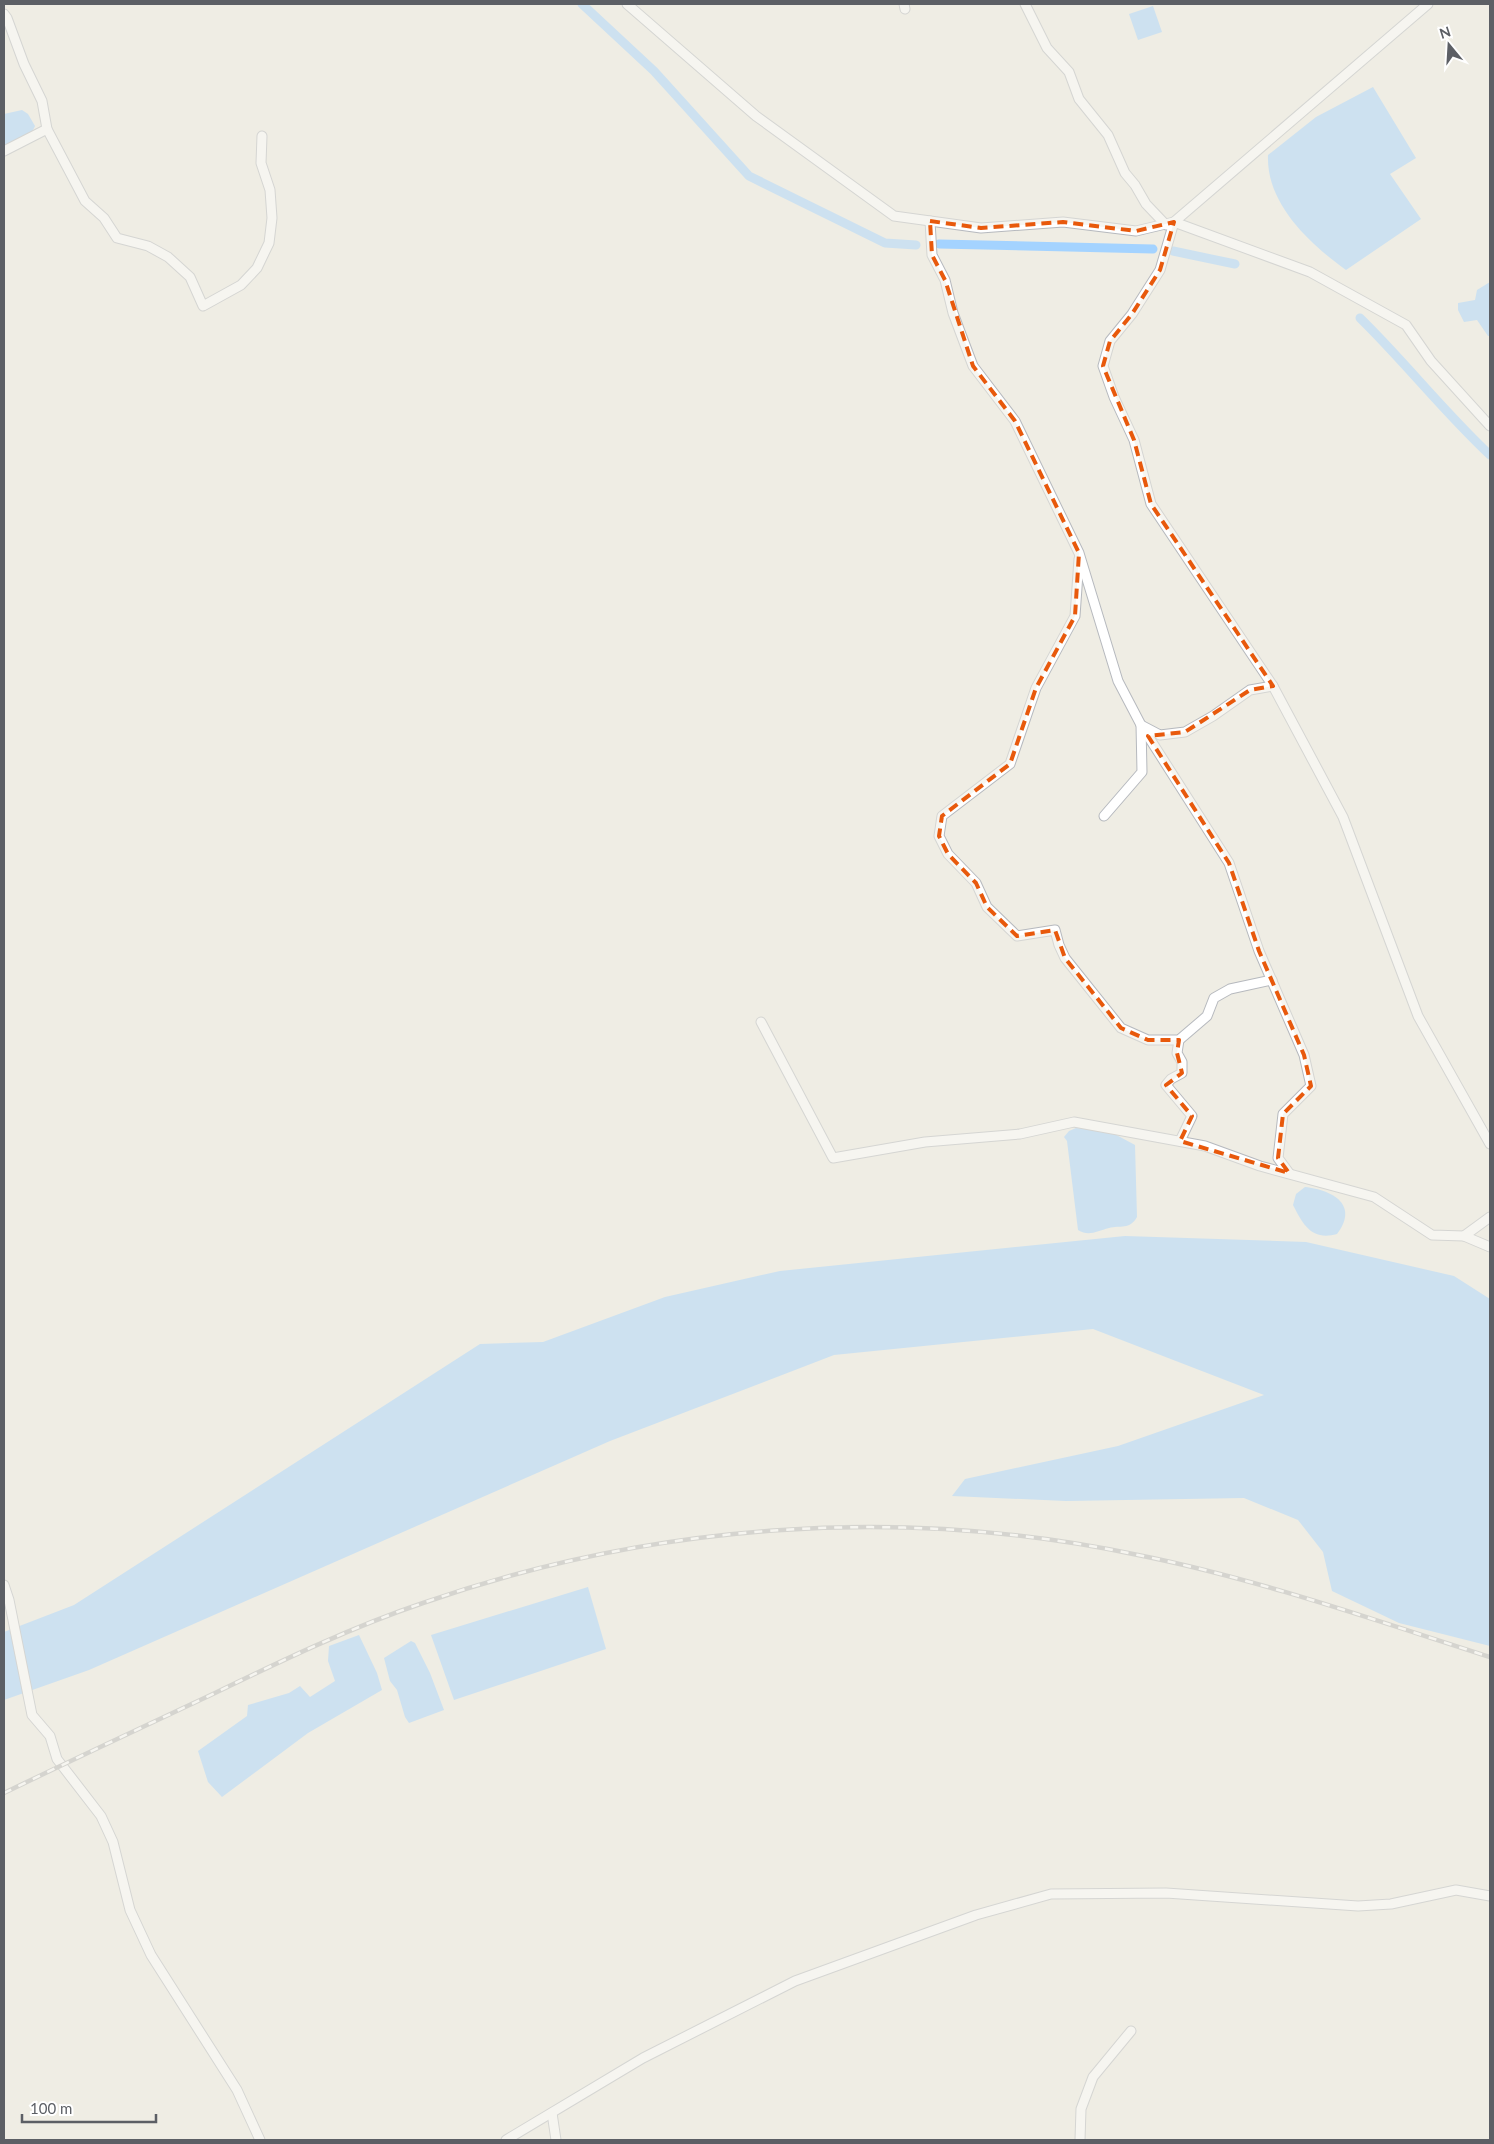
<svg xmlns="http://www.w3.org/2000/svg" width="1494" height="2144" font-family="Lato,sans-serif">
	<style>
		.water { fill: #a4d3ff }
		.lines { fill: none; stroke-linecap: round; stroke-linejoin: round }
		.canal { stroke: #a4d3ff; stroke-width: 9 }
		.minor-casing { stroke: #b6b9be; stroke-width: 11 }
		.minor { stroke: #fff; stroke-width: 9 }
		.rail-casing { stroke: #b5b6b6; stroke-width: 4.5 }
		.rail { stroke: #fff; stroke-width: 2.5; stroke-dasharray: 8; stroke-linecap: butt }
		.marked { fill: none; stroke: #e8590c; stroke-width: 4; stroke-dasharray: 10 6; stroke-linejoin: round }
	</style>
	<rect width="100%" height="100%" fill="#efede4"/>
	<g class="water">
		<polygon points="1153,6 1162,32 1138,40 1129,14"/>
		<path d="M1373 87 1416 158 1390 174 1421 219 1346 270C1310 244 1266 204 1268 155L1316 117Z"/>
		<path d="M22 110 28 114 35 126C31 137 14 144 4 145V114Z"/>
		<polygon points="1490,282 1490,336 1488,336 1477,320 1464,322 1458,310 1458,303 1475,300 1477,290"/>
		<path d="M1076 1128 1109 1131 1135 1145 1137 1217C1130 1230 1120 1225 1109 1228 1097 1231 1089 1237 1078 1230L1067 1141 1064 1137 1069 1131Z"/>
		<path d="M1305 1187C1333 1190 1359 1205 1337 1234 1312 1241 1303 1225 1293 1205L1296 1194Z"/>
		<polygon points="1125,1236 1306,1242 1454,1276 1490,1299 1490,1646 1399,1623 1332,1591 1323,1552 1298,1520 1244,1498 1066,1501 952,1496 965,1479 1118,1446 1264,1395 1093,1329 834,1355 610,1441 89,1670 4,1700 4,1632 74,1605 480,1344 543,1342 665,1297 780,1271"/>
		<polygon points="588,1587 606,1649 454,1700 431,1635"/>
		<polygon points="359,1635 377,1673 382,1690 308,1733 222,1797 208,1782 198,1751 247,1716 248,1705 289,1693 300,1686 310,1697 335,1681 328,1661 329,1646"/>
		<polygon points="411,1641 415,1643 430,1673 444,1710 409,1723 405,1717 397,1690 390,1681 384,1658"/>
	</g>
	<g class="lines">
		<g class="canal">
			<polyline points="582,4 654,71 749,176 885,243 916,245"/>
			<polyline points="939,244 1153,249"/>
			<polyline points="1173,251 1235,264"/>
			<path d="M1360 318C1405 362 1444 412 1490 455"/>
		</g>
		<g class="minor-casing">
			<g id="minor">
				<polyline points="627,4 756,116 894,216 981,228 1063,222 1136,231 1174,222 1310,272 1406,325 1431,361 1490,426"/>
				<polyline points="904,4 905,9"/>
				<polyline points="1025,4 1047,48 1069,72 1079,99 1108,135 1125,173 1135,185 1146,204 1166,225"/>
				<polyline points="1428,4 1174,222 1160,270 1132,314 1110,341 1103,366 1114,397 1134,440 1151,504 1273,686 1343,817 1418,1016 1490,1144"/>
				<polyline points="4,14 7,18 24,64 42,101 47,129 85,201 104,218 117,238 148,246 168,257 190,277 203,306 241,285 257,268 269,243 272,218 270,190 261,163 262,136"/>
				<polyline points="4,151 47,129"/>
				<polyline points="930,221 932,255 945,280 953,313 973,366 1015,421 1079,553 1118,681 1141,725 1229,863 1259,951 1304,1055 1311,1086 1283,1114 1278,1158 1289,1173"/>
				<polyline points="1079,559 1075,616 1036,688 1010,764 942,816 939,836 948,854 976,883 987,907 1017,936 1055,930 1059,945 1065,958 1121,1028 1148,1040 1179,1040 1207,1016 1214,998 1230,989 1272,980"/>
				<polyline points="1104,816 1142,772 1141,725 1160,735 1185,732 1213,716 1250,690 1273,686"/>
				<polyline points="761,1022 833,1158 925,1142 1020,1134 1074,1122 1205,1146 1260,1166 1374,1197 1432,1235 1464,1236 1490,1247"/>
				<polyline points="1179,1040 1177,1053 1182,1062 1182,1073 1171,1079 1166,1085 1192,1116 1180,1141"/>
				<polyline points="1464,1236 1490,1217"/>
				<polyline points="4,1585 9,1600 32,1715 50,1736 57,1759 101,1816 113,1842 130,1910 151,1955 237,2090 260,2140"/>
				<polyline points="552,2113 556,2140"/>
				<polyline points="506,2140 643,2058 795,1981 976,1915 1051,1894 1166,1893 1358,1906 1391,1904 1456,1890 1490,1896"/>
				<polyline points="1080,2140 1081,2109 1093,2077 1131,2031"/>
			</g>
		</g>
		<use href="#minor" class="minor"/>
		<g class="rail-casing">
			<path id="rail" d="M4 1793C74 1759 145 1726 215 1693 283 1660 352 1627 423 1603 652 1523 901 1505 1138 1555 1258 1579 1374 1620 1490 1657"/>
		</g>
		<use href="#rail" class="rail"/>
	</g>
	<path d="M0 0H1494V2144H0ZM930 221 981 228 1063 222 1136 231 1174 222 1160 270 1132 314 1110 341 1103 366 1134 440 1151 504 1273 686 1250 690 1185 732 1148 736 1229 863 1259 951 1304 1055 1311 1086 1283 1114 1278 1158 1289 1173 1180 1141 1192 1116 1166 1085 1182 1073 1177 1053 1179 1040H1148L1121 1028 1065 958 1055 930 1017 936 987 907 976 883 948 854 939 836 942 816 1010 764 1036 688 1075 616 1079 553 1015 421 973 366 945 280 932 255Z" fill="#efede4" fill-opacity=".55" fill-rule="evenodd"/>
	<path class="marked" d="M930 221 981 228 1063 222 1136 231 1174 222 1160 270 1132 314 1110 341 1103 366 1134 440 1151 504 1273 686 1250 690 1185 732 1148 736 1229 863 1259 951 1304 1055 1311 1086 1283 1114 1278 1158 1289 1173 1180 1141 1192 1116 1166 1085 1182 1073 1177 1053 1179 1040H1148L1121 1028 1065 958 1055 930 1017 936 987 907 976 883 948 854 939 836 942 816 1010 764 1036 688 1075 616 1079 553 1015 421 973 366 945 280 932 255Z"/>
	<rect width="1494" height="2144" fill="none" stroke="#5c5f65" stroke-width="10"/>
	<g transform="translate(1449 45) rotate(342)" stroke="#ffffff" stroke-width="4" paint-order="stroke">
	<path d="M0-4L9 19L0 12L-9 19Z" fill="#5c5f65"/>
	<text y="-8" font-size="14" font-weight="bold" text-anchor="middle" fill="#5c5f65">N</text>
	</g>
	<path d="M22 2114v8h134v-8" fill="none" stroke="#5c5f65" stroke-width="2.5"/>
	<text x="30" y="2114" font-size="15" fill="#5c5f65" stroke="#ffffff" stroke-width="4" paint-order="stroke">100 m</text>
</svg>
